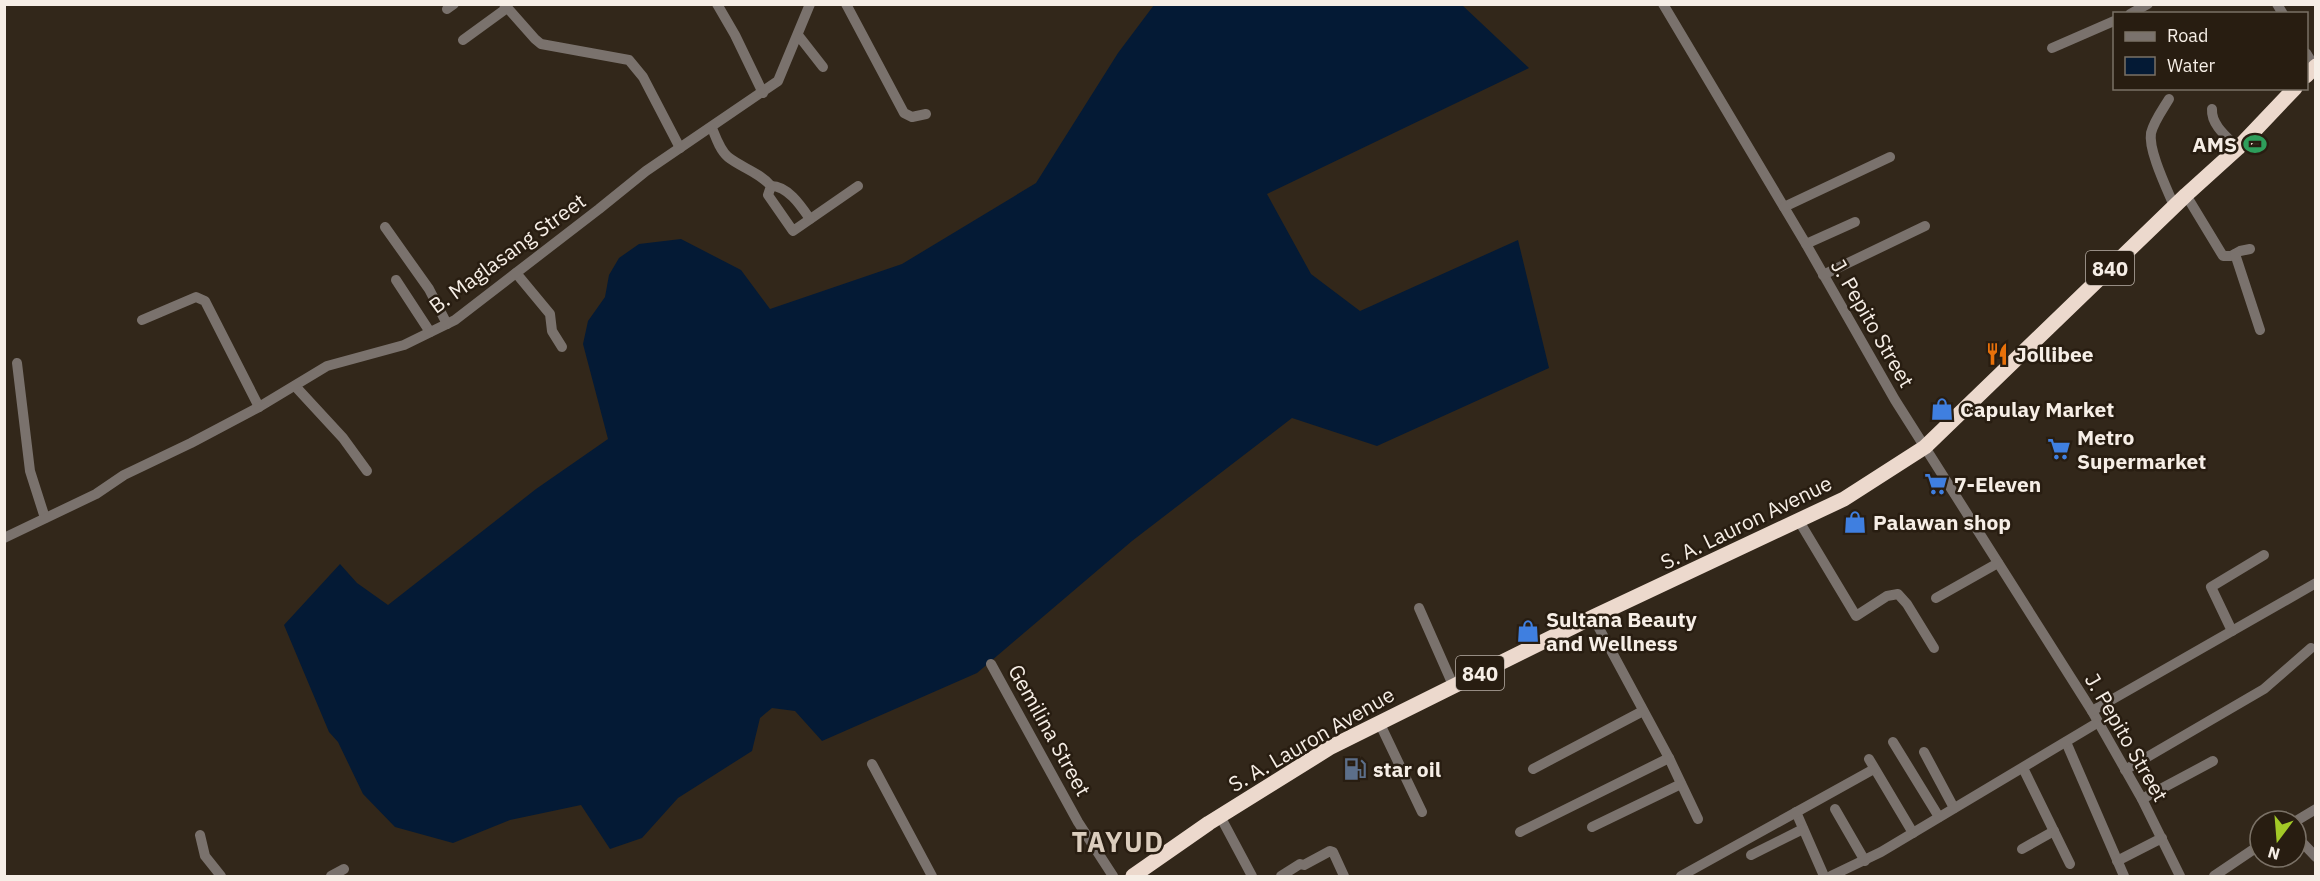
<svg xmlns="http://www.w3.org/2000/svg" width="2320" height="881" font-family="'IBM Plex Sans',sans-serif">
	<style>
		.water { fill: #041a35 }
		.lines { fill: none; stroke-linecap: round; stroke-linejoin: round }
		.minor { stroke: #7a726d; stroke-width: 10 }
		.highway { stroke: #ecd9cd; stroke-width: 15 }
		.labels { text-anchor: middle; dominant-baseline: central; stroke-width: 5; stroke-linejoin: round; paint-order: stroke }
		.shield { fill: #281d11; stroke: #b8afa6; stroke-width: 1.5 }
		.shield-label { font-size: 20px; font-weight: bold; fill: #f6eee6 }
		.poi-label { font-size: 21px; font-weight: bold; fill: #f6eee6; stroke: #281d11; text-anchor: start }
		.street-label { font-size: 21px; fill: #f6eee6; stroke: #281d11 }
		.district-label { font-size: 27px; font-weight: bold; letter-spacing: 1.5px; fill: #dbcdbd; stroke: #281d11 }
	</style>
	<rect width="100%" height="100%" fill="#32271a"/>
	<polygon class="water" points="1154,5 1462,5 1529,68 1267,194 1311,274 1360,311 1518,240 1549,368 1377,446 1292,418 1132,541 977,673 822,741 795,711 772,708 760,718 752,751 678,798 642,838 610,849 581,805 510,820 453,843 395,827 363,794 338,742 329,732 284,625 340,564 357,583 388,605 536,489 608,439 583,344 588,321 605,297 609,275 619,258 639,244 681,239 741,270 770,309 902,264 1036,183 1118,53"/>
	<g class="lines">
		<g class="minor">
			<polyline points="504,4 535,39 541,44 629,60 643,77 680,148"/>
			<polyline points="717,4 735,35 763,93"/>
			<polyline points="846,4 904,113 912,117 926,114"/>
			<polyline points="1663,4 1806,244 1895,400 2092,711 2142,799 2180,876"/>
			<polyline points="2277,4 2283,14"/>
			<polyline points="447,9 454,4"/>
			<polyline points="2130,14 2148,4"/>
			<polyline points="798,35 823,67"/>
			<polyline points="463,40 507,8"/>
			<polyline points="2052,48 2114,21"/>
			<polyline points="2306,53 2316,69"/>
			<path d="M2169 99C2163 109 2154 121 2151 133 2148 150 2167 189 2174 206"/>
			<path d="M2212 109C2211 125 2227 137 2238 148"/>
			<path d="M712 128C716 138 720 150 728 157 742 168 759 172 771 186L768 195 793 231 858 186"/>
			<path d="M771 186C788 186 801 206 810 219"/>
			<polyline points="2186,195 2223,256 2231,256 2240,251 2250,249"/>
			<polyline points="1784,207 1890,157"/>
			<polyline points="385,227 429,289 447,324"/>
			<polyline points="1806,244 1855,222"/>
			<polyline points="2235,254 2260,330"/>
			<polyline points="516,273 550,314 552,331 562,347"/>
			<polyline points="1823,275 1925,226"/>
			<polyline points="396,280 430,332"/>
			<polyline points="142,320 196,297 205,301 259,407"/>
			<polyline points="17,363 30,471 45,518"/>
			<polyline points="295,386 343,438 367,471"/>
			<polyline points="1799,521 1856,616 1887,596 1898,594 1907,604 1934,648"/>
			<polyline points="4,538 96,494 124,475 191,443 259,407 327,366 404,345 455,320 599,209 646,171 778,81 810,4"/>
			<polyline points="1936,598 1998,563"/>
			<polyline points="1419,608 1453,685"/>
			<polyline points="1593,617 1669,758 1698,819"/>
			<polyline points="2232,631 2211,587 2264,555"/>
			<polyline points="991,664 1078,822 1113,876"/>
			<polyline points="2092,711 2316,583"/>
			<polyline points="1379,722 1422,812"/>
			<polyline points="1893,742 1939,817"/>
			<polyline points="2066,742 2124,876"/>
			<polyline points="1924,752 1954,808"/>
			<polyline points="1869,759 1913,833"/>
			<polyline points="872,764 932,876"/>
			<polyline points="2023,768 2070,864"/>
			<polyline points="1533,769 1643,711"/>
			<polyline points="2125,770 2264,689 2311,648"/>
			<polyline points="2142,799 2213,761"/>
			<polyline points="1835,809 1865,861"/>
			<polyline points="1796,812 1824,876"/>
			<polyline points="1220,816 1252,876"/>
			<polyline points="2296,821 2316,809"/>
			<polyline points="1592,827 1681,784"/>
			<polyline points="1520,832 1669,758"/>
			<polyline points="200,835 205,856 221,876"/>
			<polyline points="2296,836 2316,857"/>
			<polyline points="2022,849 2054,831"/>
			<polyline points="1751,855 1803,829"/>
			<polyline points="2117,861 2162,838"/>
			<polyline points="331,876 344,869"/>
			<polyline points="1281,876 1300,864 1304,865 1330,851 1333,852 1344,876"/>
			<polyline points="1681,876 1874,769"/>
			<polyline points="1831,876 1881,852 2097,723"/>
			<polyline points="2214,876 2260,845"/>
		</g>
		<g class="highway">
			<polyline points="2306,76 2316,66"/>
			<polyline points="1133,876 1209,823 1331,747 1593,617 1844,499 1925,447 2186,195 2238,148 2295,88"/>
		</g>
	</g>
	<defs>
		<g id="stadium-bare" transform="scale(1.8)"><path d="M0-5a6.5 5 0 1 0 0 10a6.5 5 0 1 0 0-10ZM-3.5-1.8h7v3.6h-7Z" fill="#2e9e5b" stroke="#281d11" stroke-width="2.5" paint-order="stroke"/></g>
		<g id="restaurant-bare" transform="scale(1.8)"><path d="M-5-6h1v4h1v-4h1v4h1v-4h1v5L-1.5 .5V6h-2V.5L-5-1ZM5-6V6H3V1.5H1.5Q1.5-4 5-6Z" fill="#e8710a" stroke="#281d11" stroke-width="2.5" paint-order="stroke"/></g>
		<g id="shop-bare" transform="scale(1.8)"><path d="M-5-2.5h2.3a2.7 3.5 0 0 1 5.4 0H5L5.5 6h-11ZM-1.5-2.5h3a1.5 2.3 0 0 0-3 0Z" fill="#3f7fe0" stroke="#281d11" stroke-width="2.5" paint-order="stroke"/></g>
		<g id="supermarket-bare" transform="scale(1.8)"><path d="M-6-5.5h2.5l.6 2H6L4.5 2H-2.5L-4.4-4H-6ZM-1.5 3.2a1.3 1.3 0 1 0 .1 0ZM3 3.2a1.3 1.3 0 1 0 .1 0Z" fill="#3f7fe0" stroke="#281d11" stroke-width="2.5" paint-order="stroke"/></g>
		<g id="fuel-bare" transform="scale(1.8)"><path d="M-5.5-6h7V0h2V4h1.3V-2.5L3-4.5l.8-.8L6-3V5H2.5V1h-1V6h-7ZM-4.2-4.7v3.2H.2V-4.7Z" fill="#5c6f8a" stroke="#281d11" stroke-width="2.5" paint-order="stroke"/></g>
	</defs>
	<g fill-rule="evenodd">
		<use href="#stadium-bare" x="2255" y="144"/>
		<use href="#restaurant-bare" x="1997" y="354"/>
		<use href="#shop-bare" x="1942" y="409"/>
		<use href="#supermarket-bare" x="2059" y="449"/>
		<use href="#supermarket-bare" x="1936" y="484"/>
		<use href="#shop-bare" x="1855" y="522"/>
		<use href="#shop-bare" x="1528" y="631"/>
		<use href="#fuel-bare" x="1355" y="769"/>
	</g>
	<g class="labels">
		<g class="shield">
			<rect x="2086" y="251" width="48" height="34" rx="4.5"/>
			<rect x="1456" y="656" width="48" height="34" rx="4.5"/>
		</g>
		<g class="shield-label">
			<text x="2110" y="268">840</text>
			<text x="1480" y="673">840</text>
		</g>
		<g class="poi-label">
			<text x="2237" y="144" text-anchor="end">AMS</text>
			<text x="2015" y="354">Jollibee</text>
			<text x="1960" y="409">Capulay Market</text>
			<text x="2077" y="437">Metro<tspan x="2077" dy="24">Supermarket</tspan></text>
			<text x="1954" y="484">7-Eleven</text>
			<text x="1873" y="522">Palawan shop</text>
			<text x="1546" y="619">Sultana Beauty<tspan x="1546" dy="24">and Wellness</tspan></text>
			<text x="1373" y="769">star oil</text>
		</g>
		<g class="street-label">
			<text transform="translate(507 253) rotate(-36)">B. Maglasang Street</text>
			<text transform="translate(1873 323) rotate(60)">J. Pepito Street</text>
			<text transform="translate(1746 522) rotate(-26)">S. A. Lauron Avenue</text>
			<text transform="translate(1050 730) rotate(61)">Gemilina Street</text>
			<text transform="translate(2127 737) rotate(60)">J. Pepito Street</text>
			<text transform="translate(1311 739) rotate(-30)">S. A. Lauron Avenue</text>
		</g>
		<g class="district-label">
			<text x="1118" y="841">TAYUD</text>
		</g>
	</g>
	<rect width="2320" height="881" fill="none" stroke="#f6eee6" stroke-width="12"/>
	<rect x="2113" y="12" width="195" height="78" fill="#281d11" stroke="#7a7166" stroke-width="1.5"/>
	<rect x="2125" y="32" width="30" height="9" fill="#7a726d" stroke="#7a7166" stroke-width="1.5"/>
	<text x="2167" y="42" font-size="18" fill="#f6eee6">Road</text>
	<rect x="2125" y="57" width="30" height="18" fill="#041a35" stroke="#7a7166" stroke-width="1.5"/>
	<text x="2167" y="72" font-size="18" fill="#f6eee6">Water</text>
	<g transform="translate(2278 839) rotate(196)"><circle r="28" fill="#281d11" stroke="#7a7166" stroke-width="1.5"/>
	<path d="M0-4.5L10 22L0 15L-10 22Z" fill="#a3c927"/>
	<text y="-9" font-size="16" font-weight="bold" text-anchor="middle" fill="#f6eee6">N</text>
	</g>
</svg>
